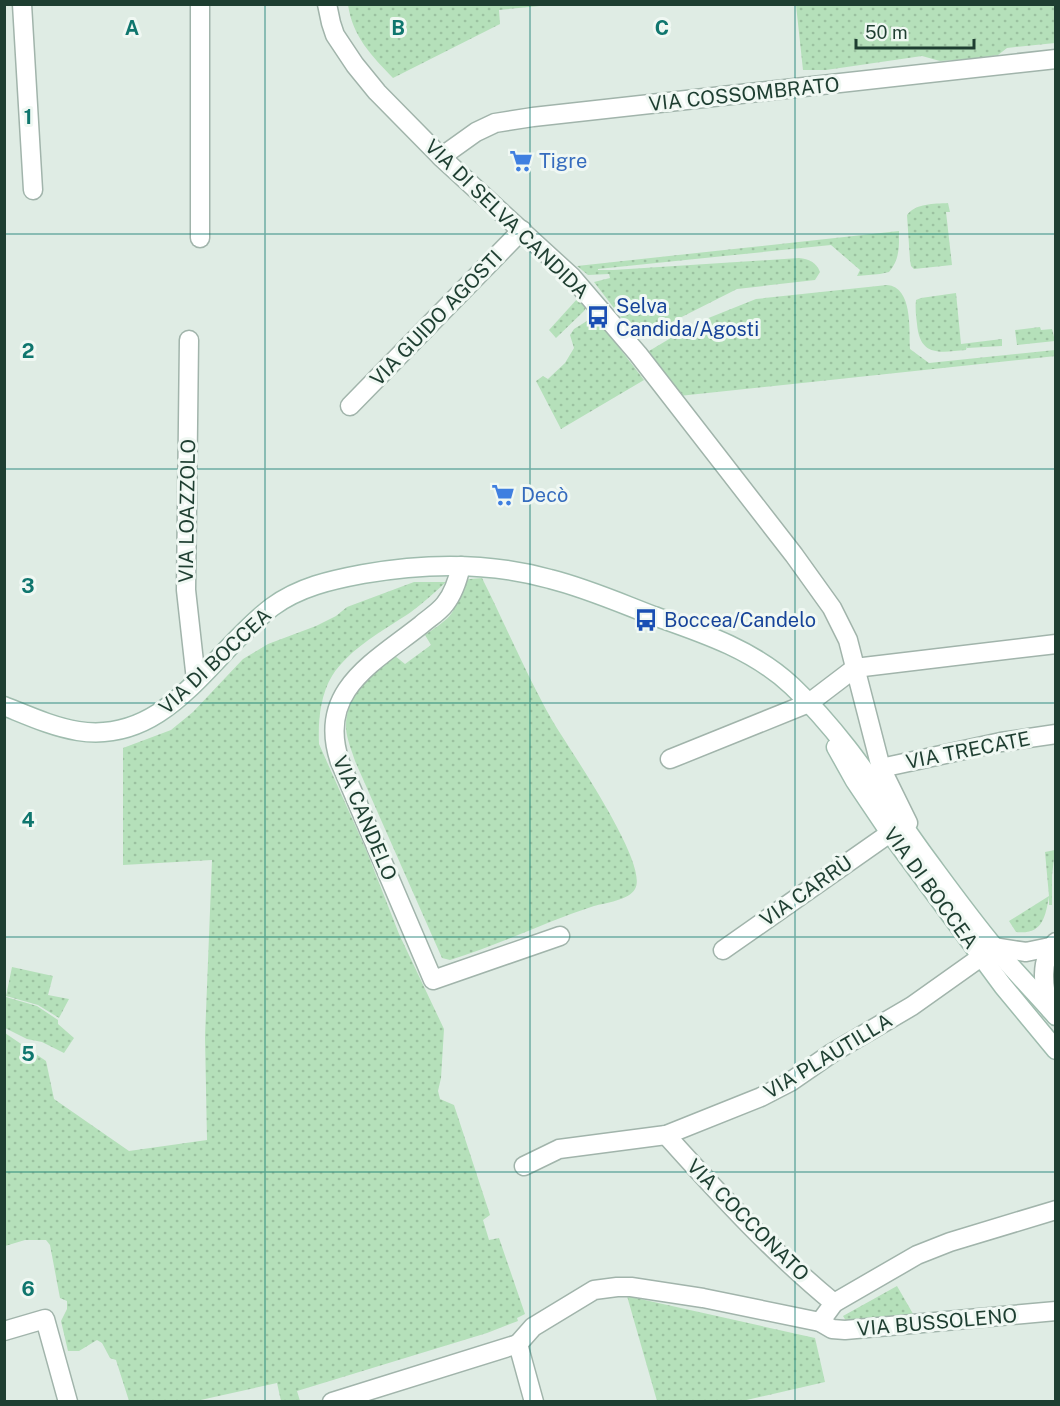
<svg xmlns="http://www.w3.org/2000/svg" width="1060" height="1406" font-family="'Public Sans',sans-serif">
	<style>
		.grass { fill: url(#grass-dots) }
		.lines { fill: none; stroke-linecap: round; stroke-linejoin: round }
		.minor-casing { stroke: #a1b4ab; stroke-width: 21 }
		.tertiary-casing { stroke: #a1b4ab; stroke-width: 21 }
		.secondary-casing { stroke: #9fbcae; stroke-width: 21 }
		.minor { stroke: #fff; stroke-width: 18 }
		.tertiary { stroke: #fff; stroke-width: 18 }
		.secondary { stroke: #fff; stroke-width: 18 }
		.grid { fill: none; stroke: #0f766e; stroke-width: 1.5; stroke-opacity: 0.55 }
		.labels { text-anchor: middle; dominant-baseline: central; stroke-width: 6; stroke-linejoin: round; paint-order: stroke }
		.street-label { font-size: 20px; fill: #1e3e31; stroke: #f0f8f3 }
		.shop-label { font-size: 20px; fill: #366cbe; stroke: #f0f8f3; text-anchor: start }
		.transit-label { font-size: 20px; fill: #164399; stroke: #f0f8f3; text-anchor: start }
		.grid-label { font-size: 20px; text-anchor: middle; font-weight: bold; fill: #0f766e; stroke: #f0f8f3; stroke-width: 6; stroke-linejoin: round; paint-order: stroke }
	</style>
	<defs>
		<pattern id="grass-dots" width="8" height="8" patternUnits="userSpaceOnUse" patternTransform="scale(1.5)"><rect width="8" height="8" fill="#b5e0ba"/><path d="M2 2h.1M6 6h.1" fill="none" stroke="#9bc1a0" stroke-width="1.8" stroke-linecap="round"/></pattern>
	</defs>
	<rect width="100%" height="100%" fill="#dfece4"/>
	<g class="grass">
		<path d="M348 5V4L550 5 499 10 500 24 393 78C371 55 353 37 348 5Z"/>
		<polygon points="796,5 1055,5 1055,43 1007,48 998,55 969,59 940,61 922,56 826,70 803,70"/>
		<path d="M948 203 950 212H946L952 265 914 269 911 266 910 260 907 215C916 203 934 204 948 203Z"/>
		<path d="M899 231C899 247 900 259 889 272L880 274 857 276 860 270 831 245 598 269V270H613L799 258C809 259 816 262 820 272L815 280 737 289 654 331 640 335 630 329 594 282 610 278 609 274 588 275 577 266Z"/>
		<path d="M887 285C913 287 909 330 910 349L929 363 1055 350 1056 356 679 396 649 351 696 323 756 299Z"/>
		<path d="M956 293 961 344 1002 339V346L967 348V346L966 350C941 352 920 358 917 324 916 316 915 308 916 300L921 298Z"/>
		<polygon points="578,298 587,306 584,311 556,338 549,330"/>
		<polygon points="595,316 644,380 561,429 536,381 543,376 548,379 565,363 574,348 570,335 574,329"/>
		<polygon points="1040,327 1041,330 1052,329 1055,341 1017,345 1015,330"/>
		<path d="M482 578C505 624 527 676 552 720 567 746 650 864 635 889 629 900 605 903 594 906 545 922 499 945 450 960L442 958 355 761C352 751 347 740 346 729 345 695 370 673 395 656L405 664 431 645 425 635C451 617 458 614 459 580Z"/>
		<path d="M414 582H446C435 592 423 603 411 612 384 630 350 648 332 676 320 696 318 722 319 744L367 852 399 934 444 1029 441 1078 438 1091 440 1099 454 1105 490 1215 483 1220 489 1240 499 1238 525 1314 517 1318 518 1321 487 1333 297 1391 300 1401H281L277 1383 196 1401H129L116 1360 110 1358 102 1343 97 1340 79 1351H68L61 1321 67 1309V1301L60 1298 50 1245 46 1240H25L5 1246V1033L46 1061 54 1099 129 1151 207 1140 205 1037 212 860 123 865V748L171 730 193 712 243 659 268 644 316 626 336 616 347 607Z"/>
		<path d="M1055 850 1052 875V905H1049V897C1045 917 1043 935 1016 932L1009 921 1049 896 1045 852Z"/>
		<polygon points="12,967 53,976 48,995 69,999 59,1018 38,1005 6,996"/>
		<polygon points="6,997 37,1006 58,1020 58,1024 74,1038 64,1053 42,1042 27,1039 5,1028"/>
		<polygon points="897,1286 916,1319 848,1324 843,1316"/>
		<polygon points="627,1296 815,1338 825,1382 742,1401 657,1401"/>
	</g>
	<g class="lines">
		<g class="minor-casing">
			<g id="minor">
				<polyline points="22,4 33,190"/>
				<polyline points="441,157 476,132 495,123 533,117 1056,59"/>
				<polyline points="200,238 200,4"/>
				<polyline points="189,340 186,590 196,680"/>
				<polyline points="350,406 522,230"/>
				<path d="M461 566C458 579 454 593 445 604 439 612 429 618 421 625 373 663 316 691 340 762L433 980 560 936"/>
				<polyline points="855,668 1056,644"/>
				<polyline points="670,759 809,703"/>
				<polyline points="881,768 1001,742 1056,734"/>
				<polyline points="993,947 1026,952 1050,947"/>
				<polyline points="723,950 890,833"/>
				<path d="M1050 1009C1043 989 1039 959 1056 942"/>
				<path d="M666 1135C719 1194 773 1253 834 1303"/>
				<polyline points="524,1166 559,1149 666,1135 761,1097 790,1082 832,1053 912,1006 981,957"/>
				<polyline points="820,1322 834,1303 917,1255 950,1242 1056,1210"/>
				<polyline points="4,1331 45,1319 68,1402"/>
				<polyline points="518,1344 533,1327 594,1290 617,1287 631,1287 703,1298 820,1322 832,1329 845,1330 1056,1311"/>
				<polyline points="518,1344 534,1402"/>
				<polyline points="332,1402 518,1344"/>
			</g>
		</g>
		<g class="tertiary-casing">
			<g id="tertiary">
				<polyline points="327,4 331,23 335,35 355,65 377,92 441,157 572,277 638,354 794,555 832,608 848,640 881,768 908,823"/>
				<polyline points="809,703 855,668"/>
			</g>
		</g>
		<g class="secondary-casing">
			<g id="secondary">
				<path d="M4 706C29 716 53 727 78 731 168 745 210 654 272 607 299 587 331 580 363 574 425 563 489 562 550 579 586 588 620 603 654 616 703 633 754 650 792 686 845 736 882 797 924 855 947 886 970 918 995 948 1014 971 1036 993 1056 1016"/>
				<polyline points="836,747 855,781 890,833 1003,986 1056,1050"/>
			</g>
		</g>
		<use href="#minor" class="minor"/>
		<use href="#tertiary" class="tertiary"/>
		<use href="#secondary" class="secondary"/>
	</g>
	<path class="grid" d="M265 4V1402M530 4V1402M795 4V1402M4 234H1056M4 469H1056M4 703H1056M4 937H1056M4 1172H1056"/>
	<defs>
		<g id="supermarket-bare" transform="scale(1.8)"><path d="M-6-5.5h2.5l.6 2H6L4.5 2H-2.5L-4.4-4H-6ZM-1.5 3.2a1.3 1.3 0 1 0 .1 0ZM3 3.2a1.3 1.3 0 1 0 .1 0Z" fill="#3f7fe0" stroke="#f0f8f3" stroke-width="2.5" paint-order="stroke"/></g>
		<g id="bus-bare" transform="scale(1.8)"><path d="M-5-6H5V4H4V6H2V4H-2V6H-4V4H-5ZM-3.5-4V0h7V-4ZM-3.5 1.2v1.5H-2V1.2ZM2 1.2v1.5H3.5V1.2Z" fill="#1a4fb4" stroke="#f0f8f3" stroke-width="2.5" paint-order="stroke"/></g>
	</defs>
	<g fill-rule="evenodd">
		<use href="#supermarket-bare" x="521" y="161"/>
		<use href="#bus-bare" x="598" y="317"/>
		<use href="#supermarket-bare" x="503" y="495"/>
		<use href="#bus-bare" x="646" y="620"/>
	</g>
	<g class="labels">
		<g class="street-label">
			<text transform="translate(744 94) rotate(-6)">VIA COSSOMBRATO</text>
			<text transform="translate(507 219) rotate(44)">VIA DI SELVA CANDIDA</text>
			<text transform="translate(436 318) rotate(-46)">VIA GUIDO AGOSTI</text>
			<text transform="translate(187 511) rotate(-89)">VIA LOAZZOLO</text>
			<text transform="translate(215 661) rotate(-43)">VIA DI BOCCEA</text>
			<text transform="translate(968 750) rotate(-11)">VIA TRECATE</text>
			<text transform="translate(365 818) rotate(67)">VIA CANDELO</text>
			<text transform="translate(931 888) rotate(54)">VIA DI BOCCEA</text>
			<text transform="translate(806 891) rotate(-35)">VIA CARRÙ</text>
			<text transform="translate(828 1056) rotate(-31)">VIA PLAUTILLA</text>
			<text transform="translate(748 1220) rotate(45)">VIA COCCONATO</text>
			<text transform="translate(937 1322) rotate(-5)">VIA BUSSOLENO</text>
		</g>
		<g class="shop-label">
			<text x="539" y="161">Tigre</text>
			<text x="521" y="495">Decò</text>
		</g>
		<g class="transit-label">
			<text x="616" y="306">Selva<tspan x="616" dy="23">Candida/Agosti</tspan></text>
			<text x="664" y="620">Boccea/Candelo</text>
		</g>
	</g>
	<g class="grid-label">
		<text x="132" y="35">A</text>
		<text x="398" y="35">B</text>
		<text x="662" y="35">C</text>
		<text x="28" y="124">1</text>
		<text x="28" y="358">2</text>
		<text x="28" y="593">3</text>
		<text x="28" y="827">4</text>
		<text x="28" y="1061">5</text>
		<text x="28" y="1296">6</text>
	</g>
	<rect width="1060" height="1406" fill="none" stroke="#1e3e31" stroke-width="12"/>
	<path d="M856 39v9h118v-9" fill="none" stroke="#1e3e31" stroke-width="3"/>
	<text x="865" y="39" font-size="18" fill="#1e3e31" stroke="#f0f8f3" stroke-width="4.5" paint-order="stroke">50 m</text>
</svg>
